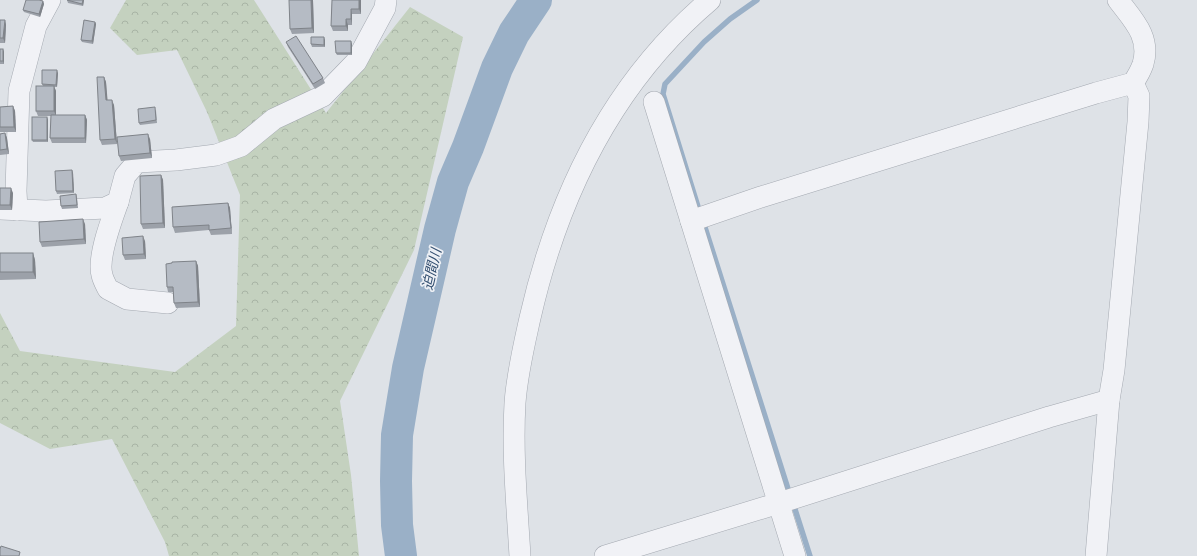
<svg xmlns="http://www.w3.org/2000/svg" width="1197" height="556" font-family="'Open Sans','Noto Sans JP',sans-serif">
	<style>
		.forest { fill: url(#forest-crowns) }
		.lines { fill: none; stroke-linecap: round; stroke-linejoin: round }
		.stream { stroke: #9ab0c7; stroke-width: 5.5 }
		.river { stroke: #9ab0c7; stroke-width: 32 }
		.minor-casing { stroke: #a4a9b1; stroke-width: 22 }
		.minor { stroke: #f1f2f6; stroke-width: 21 }
		.wall { fill: #9ca1a9 }
		.shaded-wall { fill: #7f8389 }
		.building { fill: #b5bbc4; stroke: #7f8389 }
		.labels { text-anchor: middle; dominant-baseline: central; stroke-width: 3.5; stroke-linejoin: round; paint-order: stroke }
		.water-label { font-size: 14px; font-style: italic; fill: #334f70; stroke: #edf0f5 }
	</style>
	<defs>
		<pattern id="forest-crowns" width="20" height="18" patternUnits="userSpaceOnUse"><rect width="20" height="18" fill="#c4d1bf"/><path d="M2 6a3 3 0 1 1 6 0M12 15a3 3 0 1 1 6 0" fill="none" stroke="#a8b4a5"/></pattern>
	</defs>
	<rect width="100%" height="100%" fill="#dee2e7"/>
	<polygon class="forest" points="126,0 254,0 326,113 410,7 463,37 414,250 340,401 351,475 359,556 169,556 165,542 112,439 50,449 0,423 0,313 20,351 175,372 236,326 240,195 207,112 177,50 137,55 110,28"/>
	<g class="lines">
		<g class="stream">
			<polyline points="700,213 663,94 665,84 704,42 730,19 757,0"/>
			<polyline points="703,221 790,495"/>
			<polyline points="793,503 810,556"/>
		</g>
		<polyline class="river" points="401,556 397,525 396,481 397,435 408,368 440,229 453,182 468,147 497,68 514,33 536,0"/>
		<g class="minor-casing">
			<g id="minor">
				<polyline points="654,102 795,556"/>
				<path d="M118 202C112 219 97 257 102 275 103 280 106 285 108 289L127 299 168 303"/>
				<polyline points="0,209 46,211 105,208 118,202 125,176 137,162 176,160 216,155 241,146 274,119 323,96 356,62 385,8 386,0"/>
				<polyline points="17,210 16,191 19,91 36,26 50,0"/>
				<path d="M691 221 761 197 1096 93 1133 83C1137 77 1141 70 1143 64 1151 37 1133 20 1118 0"/>
				<path d="M520 556C517 505 512 454 515 403 517 374 524 345 530 318 558 195 612 83 710 0"/>
				<polyline points="605,556 779,503 1049,417 1109,400"/>
				<polyline points="1096,556 1109,400 1114,370 1138,122 1139,96 1133,83"/>
			</g>
		</g>
		<use href="#minor" class="minor"/>
	</g>
	<g class="wall">
		<polygon points="67,0 84,0 83,6 68,3"/>
		<polygon points="313,0 314,33 292,34 290,29"/>
		<polygon points="332,0 361,0 361,14 352,14 352,25 348,25 348,31 333,31 331,26"/>
		<polygon points="43,1 44,4 40,17 24,12 23,10"/>
		<polygon points="0,20 5,20 6,25 5,43 0,43"/>
		<polygon points="95,22 96,24 93,44 82,42 81,40"/>
		<polygon points="325,40 325,47 312,47 311,44"/>
		<polygon points="286,42 323,78 325,83 315,89 288,47"/>
		<polygon points="352,44 352,55 337,55 336,53"/>
		<polygon points="0,49 3,49 4,52 4,64 0,64"/>
		<polygon points="58,73 57,87 54,87 56,91 56,115 85,115 87,120 86,143 52,143 50,138 51,116 38,116 36,111 43,86 42,84"/>
		<polygon points="104,77 106,82 107,100 114,105 117,144 102,145 100,140"/>
		<polygon points="13,106 15,111 16,132 0,132 0,107"/>
		<polygon points="156,110 157,123 140,125 139,123"/>
		<polygon points="47,117 48,120 48,142 33,142 32,140"/>
		<polygon points="5,133 7,138 9,154 0,155 0,134"/>
		<polygon points="150,139 152,158 121,161 119,156"/>
		<polygon points="72,170 73,173 74,193 57,194 56,191"/>
		<polygon points="161,175 163,180 165,228 143,229 141,224"/>
		<polygon points="0,188 13,193 12,210 0,210"/>
		<polygon points="76,194 77,197 78,208 62,209 61,206"/>
		<polygon points="228,203 230,208 232,234 211,235 209,230 175,233 173,227"/>
		<polygon points="85,224 86,244 42,247 40,242"/>
		<polygon points="145,241 146,259 125,260 123,255"/>
		<polygon points="0,253 33,253 35,260 36,279 0,280"/>
		<polygon points="196,261 198,266 200,307 176,308 174,303 173,292 168,292 167,287 172,263"/>
	</g>
	<g class="shaded-wall">
		<polygon points="83,0 84,0 83,6 82,4"/>
		<polygon points="311,0 313,0 314,33 312,28"/>
		<polygon points="359,0 361,0 361,14 359,9"/>
		<polygon points="43,1 44,4 40,17 39,14"/>
		<polygon points="351,9 352,14 352,25 351,19"/>
		<polygon points="346,19 348,25 348,31 346,26"/>
		<polygon points="5,20 6,25 5,43 3,38"/>
		<polygon points="95,22 96,24 93,44 92,41"/>
		<polygon points="324,37 325,40 325,47 324,45"/>
		<polygon points="351,41 352,44 352,55 351,53"/>
		<polygon points="3,49 4,52 4,64 3,61"/>
		<polygon points="57,70 58,73 57,87 56,85"/>
		<polygon points="104,77 106,82 108,105 106,100"/>
		<polygon points="54,86 56,91 56,116 54,111"/>
		<polygon points="112,100 114,105 117,144 115,139"/>
		<polygon points="13,106 15,111 16,132 14,127"/>
		<polygon points="85,115 87,120 86,143 85,138"/>
		<polygon points="47,117 48,120 48,142 47,140"/>
		<polygon points="5,133 7,138 9,154 7,149"/>
		<polygon points="148,134 150,139 152,158 150,153"/>
		<polygon points="72,170 73,173 74,193 73,191"/>
		<polygon points="161,175 163,180 165,228 163,223"/>
		<polygon points="11,188 13,193 12,210 10,205"/>
		<polygon points="228,203 230,208 232,234 231,228"/>
		<polygon points="83,219 85,224 86,244 84,239"/>
		<polygon points="143,236 145,241 146,259 144,254"/>
		<polygon points="33,253 35,260 36,279 33,272"/>
		<polygon points="196,261 198,266 200,307 198,302"/>
	</g>
	<g class="building">
		<polygon points="26,0 39,0 43,1 39,14 23,10"/>
		<polygon points="67,0 83,0 82,4"/>
		<polygon points="289,0 311,0 312,28 290,29"/>
		<polygon points="332,0 359,0 359,9 351,9 351,19 346,19 346,26 331,26"/>
		<polygon points="0,20 5,20 3,38 0,38"/>
		<polygon points="84,20 95,22 92,41 81,40"/>
		<polygon points="296,36 323,78 313,84 286,42"/>
		<polygon points="311,37 324,37 324,45 311,44"/>
		<polygon points="335,41 351,41 351,53 336,53"/>
		<rect x="0" y="49" width="3" height="12"/>
		<polygon points="42,70 57,70 56,85 42,84"/>
		<polygon points="97,77 104,77 106,100 112,100 115,139 100,140"/>
		<rect x="36" y="86" width="18" height="25"/>
		<polygon points="13,106 14,127 0,127 0,107"/>
		<polygon points="155,107 156,120 139,123 138,109"/>
		<polygon points="51,115 85,115 85,138 50,138"/>
		<rect x="32" y="117" width="15" height="23"/>
		<polygon points="5,133 7,149 0,150 0,134"/>
		<polygon points="148,134 150,153 119,156 117,137"/>
		<polygon points="72,170 73,191 56,191 55,171"/>
		<polygon points="161,175 163,223 141,224 140,176"/>
		<polygon points="0,188 11,188 10,205 0,205"/>
		<polygon points="76,194 77,205 61,206 60,196"/>
		<polygon points="228,203 231,228 209,230 209,225 173,227 172,207"/>
		<polygon points="83,219 84,239 40,242 39,222"/>
		<polygon points="143,236 144,254 123,255 122,238"/>
		<rect x="0" y="253" width="33" height="19"/>
		<polygon points="196,261 198,302 174,303 173,287 167,287 166,264 172,263 172,262"/>
		<polygon points="1,546 20,552 19,556 0,556 0,549"/>
	</g>
	<g class="labels">
		<g class="water-label">
			<text transform="translate(431 269) rotate(-77)">迫間川</text>
		</g>
	</g>
</svg>
